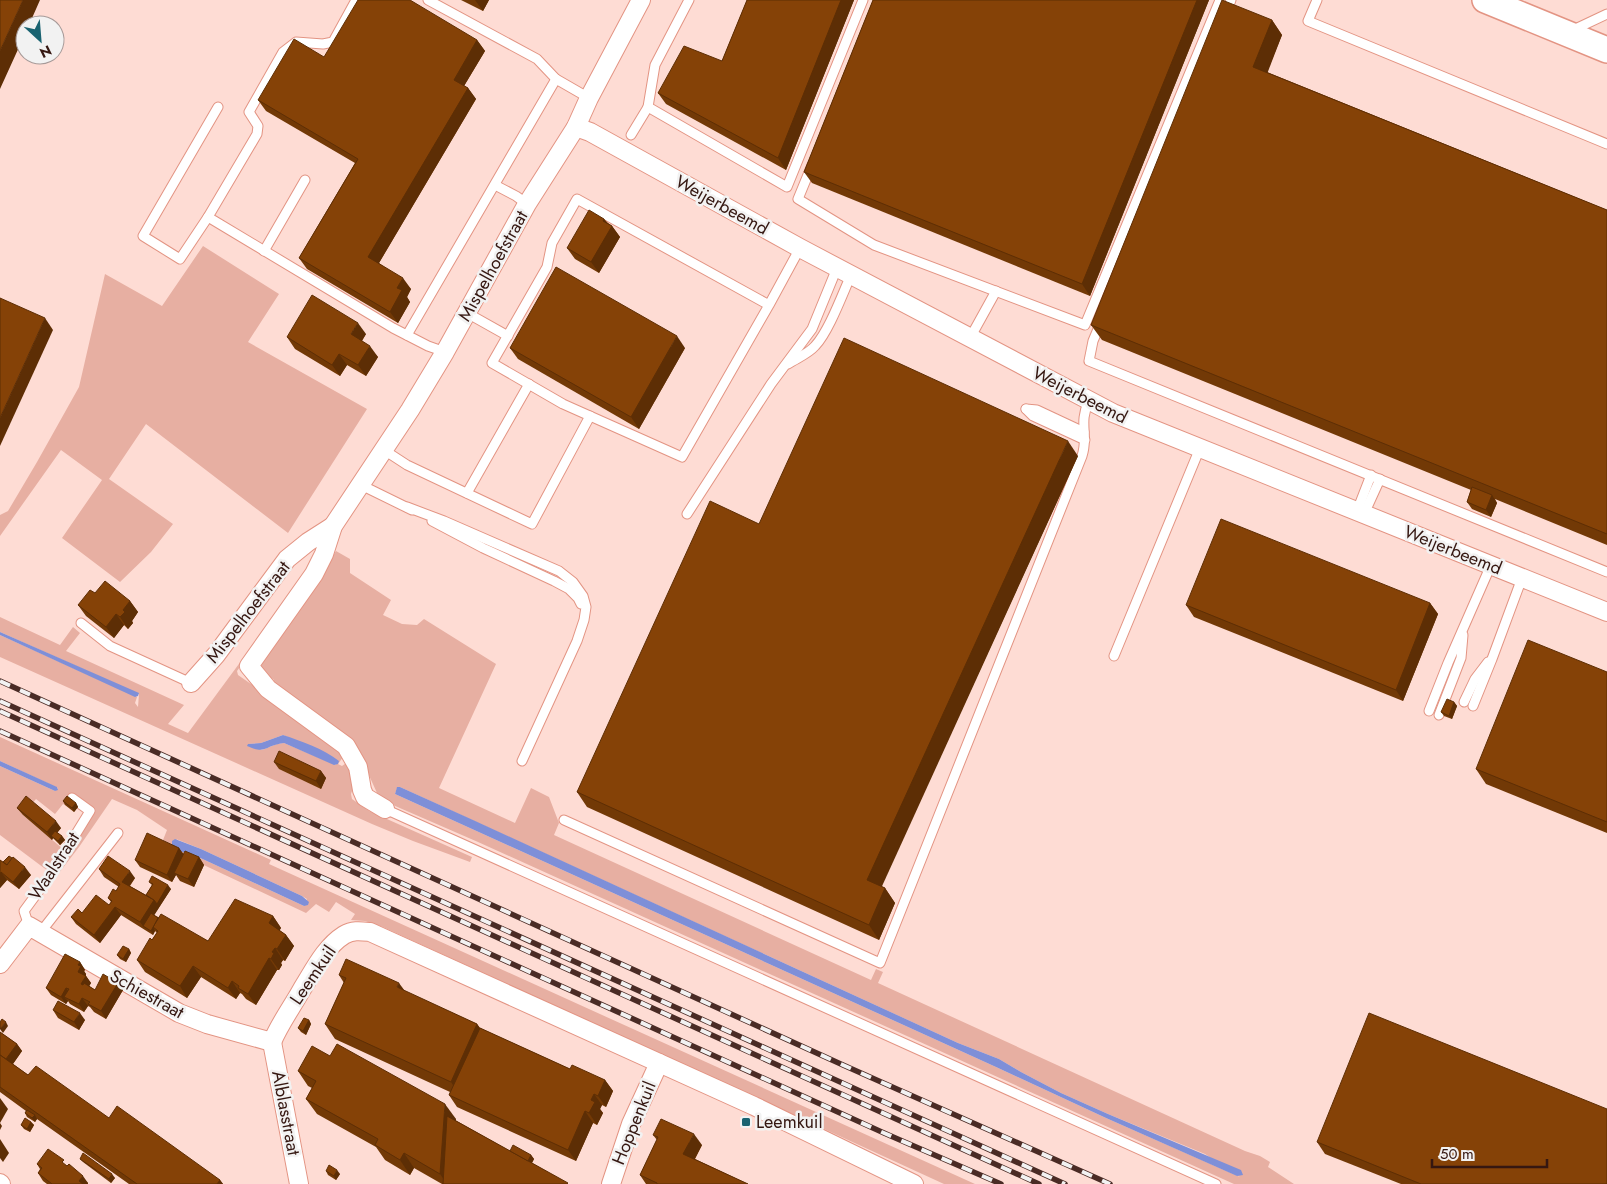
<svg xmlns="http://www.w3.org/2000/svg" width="1607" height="1184" font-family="Jost,sans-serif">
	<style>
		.green { fill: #e7afa2; fill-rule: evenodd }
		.water { fill: #7e8fd8 }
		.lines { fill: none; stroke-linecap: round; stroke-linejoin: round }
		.lane-casing { stroke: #e39483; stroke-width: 11 }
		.street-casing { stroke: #e39483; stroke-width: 20 }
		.secondary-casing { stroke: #e39483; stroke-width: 28 }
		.lane { stroke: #fff; stroke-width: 9 }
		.street { stroke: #fff; stroke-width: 18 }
		.secondary { stroke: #fff; stroke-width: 25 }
		.rail-casing { stroke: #4a2b25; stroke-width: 5.5 }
		.rail { stroke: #f2f2f2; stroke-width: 4; stroke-dasharray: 11; stroke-linecap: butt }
		.wall { fill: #723906 }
		.shaded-wall { fill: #5d2e05 }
		.building { fill: #854207; stroke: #5d2e05 }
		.poi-dot { fill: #1a6371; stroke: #f2f2f2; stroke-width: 2 }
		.labels { text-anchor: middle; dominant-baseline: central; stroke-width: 5; stroke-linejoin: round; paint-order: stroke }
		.street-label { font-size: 18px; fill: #351711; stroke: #f2f2f2 }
		.poi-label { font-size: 18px; fill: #351711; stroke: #f2f2f2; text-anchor: start }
	</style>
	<rect width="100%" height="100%" fill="#fedcd4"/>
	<g class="green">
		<polygon points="203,246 279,294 248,342 367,409 288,533 146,424 109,479 173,524 151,552 120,582 62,538 102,480 61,450 0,536 0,515 8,511 37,462 79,387 105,274 162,306"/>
		<path d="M336 551 350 559V573L391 600 383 615 402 624 417 625 424 619 496 664 439 788 515 823 531 788 549 797 559 823 554 835 871 980 876 969 883 972 878 983 1245 1151 1260 1156 1270 1162 1268 1167 1294 1184H1234L478 842 386 802 377 793 363 762 271 684 274 680 254 665 321 575ZM400 787 958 1043 999 1059 1021 1072 1061 1093 1108 1114 1205 1154 1240 1177 1106 1118 996 1067 395 794 397 788Z"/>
		<path d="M309 569 294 593 237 671 238 675 331 740 346 753 338 764 342 766 349 761 354 785 351 794 352 799 369 811 472 857 470 862 413 841 372 824 0 657V635L137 697 135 703 138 707 139 694 0 632V617L60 645 73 627 80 633 66 651 184 705 168 724 188 733ZM283 735 327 754 336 765 284 743 277 744 262 750 248 744 261 743Z"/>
		<path d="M0 737 271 860 269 864 975 1184H944L383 927 365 921 351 920 355 914 336 902 329 912 316 904 306 913 161 845 167 830 137 810 112 799 79 847 56 877 55 876 94 810 72 794 65 805 63 804 55 814 36 799 23 815 63 849 48 871 0 835V766L55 791 58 788 0 761ZM176 839 201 849 302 896 307 899 304 906 196 856Z"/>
	</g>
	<g class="water">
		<polygon points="0,632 139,693 138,696 135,697 0,635"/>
		<path d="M283 735C301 741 324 749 339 761L338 764 334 765 284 743C265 745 267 755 247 746L248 744 261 743Z"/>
		<polygon points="0,761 57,787 58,790 55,791 0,766"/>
		<polygon points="397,787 400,787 473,820 958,1043 999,1059 1021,1072 1061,1093 1108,1114 1241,1170 1243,1175 1237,1176 1106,1118 996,1067 395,794"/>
		<polygon points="175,839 201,849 302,896 309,902 308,905 304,906 196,856 176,850 172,845 172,841"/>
	</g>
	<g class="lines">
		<g class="lane-casing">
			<g id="lane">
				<polyline points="356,0 333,42 323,44 296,42 283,52 249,112 258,126 257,134 208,217 393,328 428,346 445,352"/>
				<polyline points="428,0 537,59 556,79 589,98"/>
				<polyline points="689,0 655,65 648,107 787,187 863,0"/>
				<polyline points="1317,0 1308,21 1607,144"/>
				<polyline points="1226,14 1231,0"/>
				<polyline points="1571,31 1607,14"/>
				<polyline points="631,135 648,107"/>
				<polyline points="812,165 798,199 874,245 1085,325 1220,0"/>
				<polyline points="495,185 516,196 527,204"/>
				<polyline points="208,217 180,259 143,236 218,107"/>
				<polyline points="264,251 305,180"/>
				<polyline points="769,305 682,457 563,404 492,363 547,267 552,243 577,199 769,305 800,248"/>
				<polyline points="467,313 508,336"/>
				<polyline points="1101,322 1093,341 1089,361 1607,572"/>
				<polyline points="407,335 556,79"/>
				<polyline points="970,338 996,291"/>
				<path d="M788 364C797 358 808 354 815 346 829 331 842 295 851 275"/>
				<polyline points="1026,409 1033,416 1085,440"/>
				<polyline points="1026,409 1037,410 1084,432"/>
				<polyline points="384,450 407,465 532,524 590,416"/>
				<polyline points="361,485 412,510"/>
				<polyline points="467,493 529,384"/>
				<polyline points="407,507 444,521 559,571 573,582 583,596 586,607 584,620 577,641 522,761"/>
				<polyline points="1357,511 1371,475"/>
				<polyline points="687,514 771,384 812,329 837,268"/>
				<polyline points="1364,514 1380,479"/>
				<polyline points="432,521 483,548 554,581 569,589 578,598 581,604"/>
				<polyline points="81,623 110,646 191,683"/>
				<polyline points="1114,656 1200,448"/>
				<polyline points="1464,702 1475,679 1488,662"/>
				<polyline points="1473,706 1492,659 1522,578"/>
				<polyline points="1429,711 1448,663 1491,565"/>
				<polyline points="1439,715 1461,658 1463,635"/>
				<polyline points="385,809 1216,1184"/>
				<path d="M564 820 880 963 1082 456C1089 435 1078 423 1089 401"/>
				<polyline points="29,926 24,911 52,873 90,811 72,798"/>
				<polyline points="40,933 118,833"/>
			</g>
		</g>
		<g class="street-casing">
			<g id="street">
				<polyline points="576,127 590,132 800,248 1113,413 1607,612"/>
				<polyline points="191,683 216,655 287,559 308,542 333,526"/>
				<polyline points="385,809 365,797 362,790 358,767 346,746 268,689 249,666 314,574 324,554 333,526 410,410 445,352 527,204 576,127 589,98 641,0"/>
				<polyline points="0,964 29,926 179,1013 207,1024 272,1042"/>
				<path d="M272 1042C280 1023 292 1007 302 989 314 970 325 947 344 935 353 930 360 931 370 932L754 1106 914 1184"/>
				<polyline points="272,1042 299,1184"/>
				<polyline points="0,1183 1,1184"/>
				<polyline points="611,1184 631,1124 659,1063"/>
			</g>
		</g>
		<g class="secondary-casing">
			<polyline id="secondary" points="1485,0 1607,50"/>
		</g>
		<use href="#lane" class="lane"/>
		<use href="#street" class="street"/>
		<use href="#secondary" class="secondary"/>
		<g class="rail-casing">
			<g id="rail">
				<polyline points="0,681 843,1065 1110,1184"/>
				<polyline points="0,701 1065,1184"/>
				<polyline points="0,711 1039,1184"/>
				<polyline points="0,731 884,1133 1001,1184"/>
			</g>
		</g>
		<use href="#rail" class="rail"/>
	</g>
	<g class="wall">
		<polygon points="461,0 489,0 483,11"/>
		<polygon points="747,0 854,0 786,170 666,104 658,93 722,61"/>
		<polygon points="873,0 1209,0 1090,296 812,183 804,172"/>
		<polygon points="1272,20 1282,35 1267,72 1607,210 1607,545 1495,499 1497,503 1491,517 1472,509 1467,502 1471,490 1102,340 1091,325"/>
		<polygon points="477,40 485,51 464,86 468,88 476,99 379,263 411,289 407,297 410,302 398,323 307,269 299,258 355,163 266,111 258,100 324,57"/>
		<polygon points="604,219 608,223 612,226 620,237 599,273 575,259 567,248"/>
		<polygon points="366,334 362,341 378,357 366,376 347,365 340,376 295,349 287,337"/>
		<polygon points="510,348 685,348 639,429 518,359"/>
		<polygon points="1078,456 881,886 885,888 895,903 879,940 587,807 577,792 759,524"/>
		<polygon points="95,593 130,601 138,612 132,621 133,623 128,629 124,625 114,638 86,616 78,605"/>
		<polygon points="1430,603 1438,614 1403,701 1194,617 1186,605"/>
		<polygon points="1607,672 1607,833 1486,784 1476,769"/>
		<polygon points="1454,702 1457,706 1452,719 1444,716 1441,712"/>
		<polygon points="274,762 321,771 326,778 321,789 279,769"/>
		<polygon points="63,801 76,803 78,807 74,812 65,805"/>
		<polygon points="17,808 61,828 57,833 62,836 65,840 60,845 53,838 52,840 23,815"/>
		<polygon points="179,848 183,854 199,857 204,865 194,887 180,881 176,875 172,882 140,867 135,860"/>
		<polygon points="0,860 3,862 31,875 19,889 7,880 0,888"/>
		<polygon points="99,869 135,878 130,886 146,895 152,885 149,882 171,889 154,915 208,941 273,916 281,928 279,930 286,935 294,946 285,961 283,960 281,963 282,965 279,970 277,970 256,1005 246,999 242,994 240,993 236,999 201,977 187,998 145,972 137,960 157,933 155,931 153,935 121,915 100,943 76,924 71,917 109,905 111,902 108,898 116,891 119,887 104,877"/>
		<polygon points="129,949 131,953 126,962 120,959 117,955"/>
		<polygon points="80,962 85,970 84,971 86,974 86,976 91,983 89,986 95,990 118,983 123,990 106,1019 94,1012 90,1007 88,1006 84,1012 70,1004 68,1001 66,1004 51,995 46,988"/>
		<polygon points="339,975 404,991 477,1024 480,1028 570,1069 605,1080 613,1091 606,1107 602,1105 600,1109 603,1113 597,1125 593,1123 576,1161 457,1107 449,1095 450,1092 335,1039 325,1024 344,983"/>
		<polygon points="53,1010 85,1020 79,1030 58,1018"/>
		<polygon points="309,1020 311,1024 306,1035 301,1032 298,1028"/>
		<polygon points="0,1032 17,1044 22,1051 13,1064 28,1075 109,1118 220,1180 223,1184 129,1184 37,1119 35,1122 27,1117 25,1113 26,1111 0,1092"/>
		<polygon points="330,1056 456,1119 455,1120 510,1151 531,1155 534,1159 532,1163 568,1184 442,1184 414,1168 410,1175 385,1160 376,1147 317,1114 306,1099 312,1088 308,1086 298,1071"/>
		<polygon points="31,1122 34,1125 30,1132 24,1129 21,1125"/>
		<polygon points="653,1135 702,1145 695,1159 748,1184 646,1184 640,1175 657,1140"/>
		<polygon points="1317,1142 1607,1184 1401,1184 1325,1154"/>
		<polygon points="80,1159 115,1178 111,1183 83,1162"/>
		<polygon points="37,1164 68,1166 88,1183 88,1184 47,1184 43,1181 38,1173 40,1169"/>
		<polygon points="326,1171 340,1174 336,1180 328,1175"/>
	</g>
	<g class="shaded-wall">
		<polygon points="23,0 40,0 29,25 25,25 25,34 0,89 0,51"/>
		<polygon points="475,0 489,0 483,11"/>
		<polygon points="841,0 854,0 786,170 778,158"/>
		<polygon points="1197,0 1209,0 1090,296 1082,284"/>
		<polygon points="1272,20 1282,35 1264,82 1253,67"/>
		<polygon points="477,40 485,51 461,91 454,80"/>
		<polygon points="468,88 476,99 376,268 368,257"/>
		<polygon points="604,219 611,228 612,226 620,237 599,273 591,262 603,221"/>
		<polygon points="403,278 411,289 407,297 410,302 398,323 390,312 397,288"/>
		<polygon points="45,318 53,330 0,446 0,418"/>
		<polygon points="358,323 366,334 359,345 351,334"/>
		<polygon points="677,336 685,348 639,429 631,417"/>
		<polygon points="370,346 378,357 366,376 358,365"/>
		<polygon points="339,354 347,365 340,376 332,365"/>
		<polygon points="1068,441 1078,456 878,895 867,880"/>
		<polygon points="1492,495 1497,503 1491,517 1486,510"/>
		<polygon points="130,601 138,612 132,621 133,623 128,629 120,617 123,610"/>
		<polygon points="1430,603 1438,614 1403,701 1396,690"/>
		<polygon points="116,614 124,625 114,638 106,627"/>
		<polygon points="1454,702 1457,706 1452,719 1449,716"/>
		<polygon points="321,771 326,778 321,789 316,781"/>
		<polygon points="76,803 78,807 74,812 72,808"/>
		<polygon points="56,821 61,828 53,838 51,836 53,838 52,840 47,832"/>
		<polygon points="62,836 65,840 60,845 58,841"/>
		<polygon points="179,848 185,856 174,873 176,875 172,882 167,875"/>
		<polygon points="199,857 204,865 194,887 188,879"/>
		<polygon points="25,867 31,875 19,889 13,882"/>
		<polygon points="130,871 135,878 127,889 122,882"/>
		<polygon points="1,872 7,880 0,888 0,874"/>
		<polygon points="168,885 171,889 146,928 143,926 140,922 154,900"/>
		<polygon points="885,888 895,903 879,940 869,925"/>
		<polygon points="115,907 121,915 100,943 94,935"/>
		<polygon points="273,916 281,928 277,935 269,923"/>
		<polygon points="153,927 155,931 153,935 151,931"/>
		<polygon points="286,935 294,946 285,961 277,949"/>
		<polygon points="275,948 283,960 281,963 282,965 279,970 271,959 272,952"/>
		<polygon points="129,949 131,953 126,962 123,959"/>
		<polygon points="269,958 277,970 256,1005 248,994"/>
		<polygon points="80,962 85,970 84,971 86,974 84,979 78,972 78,965"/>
		<polygon points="193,966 201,977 187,998 180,986"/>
		<polygon points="86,976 91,983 86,992 81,984"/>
		<polygon points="232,981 240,993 236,999 228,988"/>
		<polygon points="118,983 123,990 106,1019 101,1011"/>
		<polygon points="399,983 410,998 397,987"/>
		<polygon points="66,988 71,995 64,997 68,1001 66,1004 61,997"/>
		<polygon points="82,998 88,1006 84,1012 79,1004"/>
		<polygon points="80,1013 85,1020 79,1030 74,1022"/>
		<polygon points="309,1020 311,1024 306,1035 303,1031"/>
		<polygon points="6,1022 8,1026 3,1033 0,1029"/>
		<polygon points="477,1024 488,1039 461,1097 451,1082"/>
		<polygon points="17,1044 22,1051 10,1068 5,1061"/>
		<polygon points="605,1080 613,1091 606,1107 598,1096"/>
		<polygon points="594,1094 602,1105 600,1109 603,1113 597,1125 589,1113 591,1100"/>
		<polygon points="0,1098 8,1109 0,1123"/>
		<polygon points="445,1104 456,1119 451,1184 447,1184 440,1174"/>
		<polygon points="585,1111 593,1123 576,1161 568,1150"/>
		<polygon points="35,1115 37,1119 35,1122 32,1118"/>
		<polygon points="31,1122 34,1125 30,1132 27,1129"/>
		<polygon points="0,1123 2,1126 0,1130"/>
		<polygon points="694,1134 702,1145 691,1166 683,1154"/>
		<polygon points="0,1139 9,1153 3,1162 0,1158"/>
		<polygon points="404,1153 414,1168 410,1175 400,1160"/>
		<polygon points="531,1155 534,1159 529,1168 526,1164"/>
		<polygon points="337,1170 340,1174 336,1180 334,1176"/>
		<polygon points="112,1174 115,1178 111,1183 109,1179"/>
		<polygon points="83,1176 88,1183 88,1184 81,1184 79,1181"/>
		<polygon points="220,1180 223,1184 217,1184"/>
	</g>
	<g class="building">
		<polygon points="0,0 23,0 0,51"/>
		<polygon points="358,0 410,0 477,40 454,80 468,88 368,257 403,278 397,288 402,290 390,312 299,258 358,159 258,100 294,39 324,57"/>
		<polygon points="747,0 841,0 778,158 658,93 684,46 722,61"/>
		<polygon points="873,0 1197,0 1082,284 804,172"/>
		<polygon points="1222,0 1272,20 1253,67 1607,210 1607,534 1091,325"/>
		<polygon points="589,210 604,219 603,221 612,226 591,262 567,248"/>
		<polygon points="556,267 677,336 631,417 510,348"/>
		<polygon points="312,295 358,323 351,334 370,346 358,365 339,354 332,365 287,337"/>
		<polygon points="0,298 45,318 0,418"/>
		<polygon points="844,338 1068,441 867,880 885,888 869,925 577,792 710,501 759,524"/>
		<polygon points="1472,487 1492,495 1486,510 1467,502"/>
		<polygon points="1221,519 1430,603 1396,690 1186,605"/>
		<polygon points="105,581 130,601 123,610 125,612 120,617 116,614 106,627 78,605 90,590 95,593"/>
		<polygon points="1528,640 1607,672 1607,822 1476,769"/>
		<polygon points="1447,699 1454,702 1449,716 1441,712"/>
		<polygon points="279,751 321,771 316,781 274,762"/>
		<polygon points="26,796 56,821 47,832 17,808"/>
		<polygon points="67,796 76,803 72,808 63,801"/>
		<polygon points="55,831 62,836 58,841 51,836"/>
		<polygon points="147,833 179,848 167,875 135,860"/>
		<polygon points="185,851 199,857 188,879 174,873"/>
		<polygon points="9,856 12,858 7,865 3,862"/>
		<polygon points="108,856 130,871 122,882 154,900 140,922 115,907 94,935 71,917 78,909 82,913 96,895 109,905 112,901 108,898 113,889 116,891 120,884 99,869"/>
		<polygon points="13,857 25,867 13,882 1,872 0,874 0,860 7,865"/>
		<polygon points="152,876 168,885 157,904 154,900 146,895 153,884 149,882"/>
		<polygon points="235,899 273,916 269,923 286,935 277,949 275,948 272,952 274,953 271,959 269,958 248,994 238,988 239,986 232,981 228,988 193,966 180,986 137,960 150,938 152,940 158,931 153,927 161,914 208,941"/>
		<polygon points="151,913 158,918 151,931 143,926"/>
		<polygon points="123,946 129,949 123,959 117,955"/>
		<polygon points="65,954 80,962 78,965 81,966 78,972 86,976 81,984 83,985 84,983 95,990 103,974 118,983 101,1011 88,1004 90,1002 82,998 79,1004 64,997 69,989 66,988 61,997 46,988"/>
		<polygon points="346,959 399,983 397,987 477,1024 451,1082 325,1024 346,978 339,975"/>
		<polygon points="58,1001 80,1013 74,1022 53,1010"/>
		<polygon points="1369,1013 1607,1109 1607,1184 1421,1184 1317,1142"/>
		<polygon points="304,1018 309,1020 303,1031 298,1028"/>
		<polygon points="2,1019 6,1022 0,1029 0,1022"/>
		<polygon points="480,1028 570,1069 572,1065 605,1080 598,1096 594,1094 591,1100 595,1102 589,1113 585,1111 568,1150 449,1095"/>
		<polygon points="0,1032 17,1044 6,1059 0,1055"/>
		<polygon points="337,1044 445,1104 440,1174 404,1153 400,1160 375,1145 378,1139 306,1099 316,1081 298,1071 312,1046 330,1056"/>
		<polygon points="0,1055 28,1075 36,1066 109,1118 117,1106 220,1180 217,1184 137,1184 0,1087"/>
		<polygon points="27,1110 35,1115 32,1118 25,1113"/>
		<polygon points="447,1116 568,1183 567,1184 443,1184"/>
		<polygon points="25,1118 31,1122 27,1129 21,1125"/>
		<polygon points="661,1119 694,1134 683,1154 748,1184 657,1184 657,1183 640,1175 658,1137 653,1135"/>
		<polygon points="513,1145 531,1155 528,1161 510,1151"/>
		<polygon points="48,1149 64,1160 62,1162 67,1166 69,1164 83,1176 79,1181 83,1184 52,1184 38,1173 42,1168 37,1164"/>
		<polygon points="83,1153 112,1174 109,1179 80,1159"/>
		<polygon points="329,1165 337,1170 334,1176 326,1171"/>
	</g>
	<rect class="poi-dot" x="741" y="1117" width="10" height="10" rx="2.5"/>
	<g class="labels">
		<g class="street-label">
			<text transform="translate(722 205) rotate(29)">Weijerbeemd</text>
			<text transform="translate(493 266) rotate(-61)">Mispelhoefstraat</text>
			<text transform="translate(1080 395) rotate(27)">Weijerbeemd</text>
			<text transform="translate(1453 550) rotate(22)">Weijerbeemd</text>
			<text transform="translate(248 612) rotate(-52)">Mispelhoefstraat</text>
			<text transform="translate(54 866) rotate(-57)">Waalstraat</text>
			<text transform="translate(313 975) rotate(-56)">Leemkuil</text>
			<text transform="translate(147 994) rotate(29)">Schiestraat</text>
			<text transform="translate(286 1113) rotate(79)">Alblasstraat</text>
			<text transform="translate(634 1123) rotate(-68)">Hoppenkuil</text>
		</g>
		<g class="poi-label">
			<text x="756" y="1122">Leemkuil</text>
		</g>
	</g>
	<g transform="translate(40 40) rotate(154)"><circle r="24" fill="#f2f2f2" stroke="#a69a98"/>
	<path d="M0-4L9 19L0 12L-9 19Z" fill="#1a6371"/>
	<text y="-8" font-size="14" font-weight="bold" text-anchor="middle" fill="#351711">N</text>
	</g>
	<path d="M1432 1159v8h115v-8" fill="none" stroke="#351711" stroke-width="2.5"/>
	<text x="1440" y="1159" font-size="15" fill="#351711" stroke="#f2f2f2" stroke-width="4" paint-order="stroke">50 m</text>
</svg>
